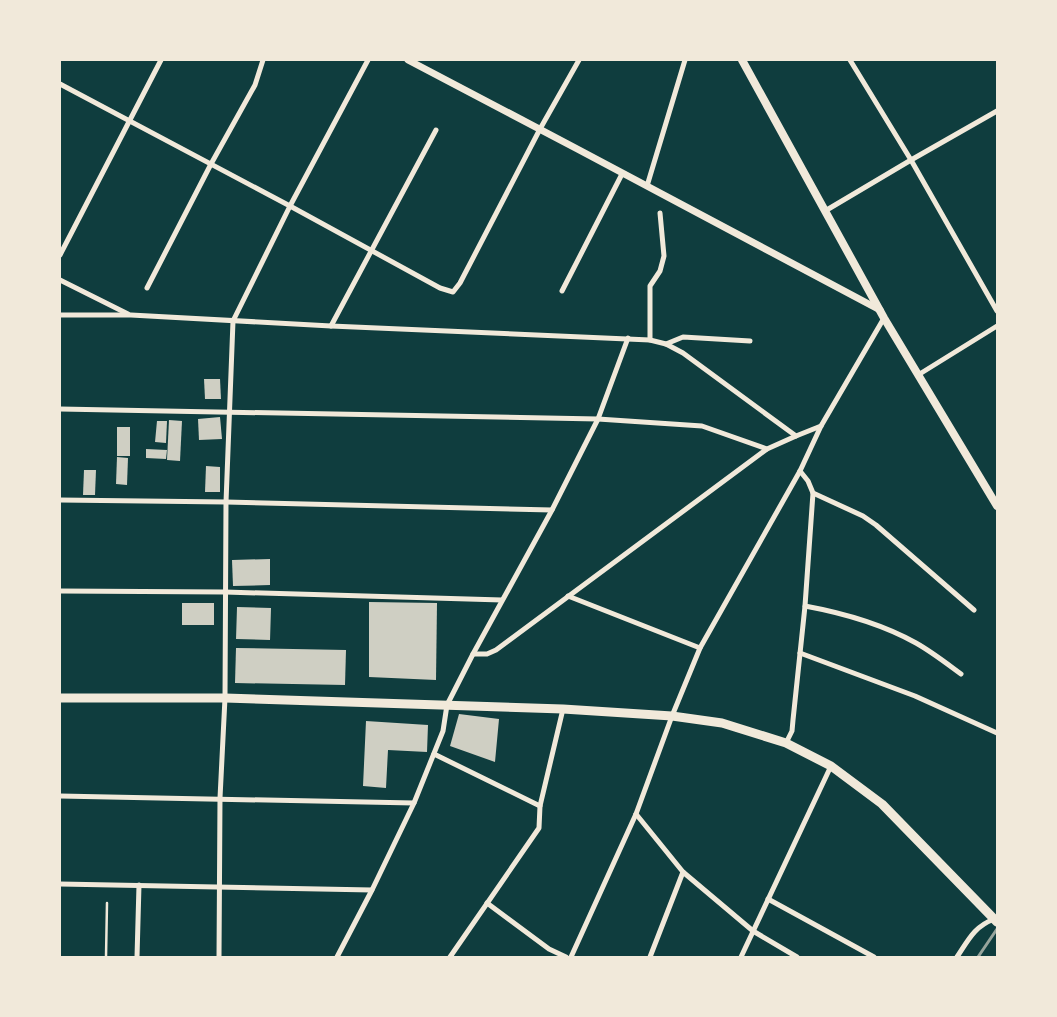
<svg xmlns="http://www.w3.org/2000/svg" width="1057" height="1017" font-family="'Times New Roman',serif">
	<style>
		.building { fill: #cfcfc3 }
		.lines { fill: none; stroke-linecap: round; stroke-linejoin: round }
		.service { stroke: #f1e9da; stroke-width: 2.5 }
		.minor { stroke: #f1e9da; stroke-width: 5 }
		.tertiary { stroke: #f1e9da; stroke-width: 7 }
		.secondary { stroke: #f1e9da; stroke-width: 8 }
		.primary { stroke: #f1e9da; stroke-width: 9 }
		.rail { stroke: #97a49c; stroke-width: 3 }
	</style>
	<rect width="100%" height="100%" fill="#0f3d3e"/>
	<g class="building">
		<polygon points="204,379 220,379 221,399 205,399"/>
		<polygon points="220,417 222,439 199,440 198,419"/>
		<polygon points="169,420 182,421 180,461 167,460"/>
		<polygon points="157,421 167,421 166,443 155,442"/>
		<rect x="117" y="427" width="13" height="29"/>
		<polygon points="146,449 167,450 166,459 146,458"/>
		<polygon points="117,457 128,458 127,485 116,484"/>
		<polygon points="206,466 220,467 220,492 205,492"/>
		<polygon points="84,470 96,470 95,495 83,495"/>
		<polygon points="270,559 270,585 233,586 232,560"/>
		<polygon points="369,602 437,603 436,680 369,677"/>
		<rect x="182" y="603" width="32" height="22"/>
		<polygon points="237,607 271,608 270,640 236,639"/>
		<polygon points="236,648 346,650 345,685 235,683"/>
		<polygon points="459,714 499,719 495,762 450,746"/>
		<polygon points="366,721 428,725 427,752 388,750 386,788 363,786"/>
	</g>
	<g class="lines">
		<polyline class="service" points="106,957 107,903"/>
		<g class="minor">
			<polyline points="850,60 911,160 997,311"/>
			<polyline points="60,84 290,206 440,288 453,292 460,283 540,129 579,60"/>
			<polyline points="647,186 685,60"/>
			<polyline points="825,211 911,160 997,111"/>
			<polyline points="60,255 161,60"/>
			<polyline points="60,280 128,314"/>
			<polyline points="147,288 211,164 255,85 263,60"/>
			<polyline points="562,291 622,174"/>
			<polyline points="60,315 131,315 331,326 650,340 666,344 683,353 796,436 821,426"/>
			<polyline points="331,326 436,130"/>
			<polyline points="650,340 650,286 660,271 664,256 660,213"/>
			<polyline points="666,344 683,337 750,341"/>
			<polyline points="918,375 997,326"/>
			<polyline points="60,409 598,419 702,426 767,449"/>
			<polyline points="800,471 808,481 813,493 863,516 876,525 974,610"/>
			<polyline points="60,500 226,502 552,510"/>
			<polyline points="60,591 225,592 502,600"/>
			<polyline points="568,596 700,648"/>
			<path d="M805 606C843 613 882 624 916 643 932 652 946 663 961 674"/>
			<polyline points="800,653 915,696 997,733"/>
			<polyline points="473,654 487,654 496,650 767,449 796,436"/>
			<polyline points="786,743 792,731 793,720 805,606 813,493"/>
			<polyline points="434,754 540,806"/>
			<polyline points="60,796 414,803"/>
			<polyline points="636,814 683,872 753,931 797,957"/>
			<polyline points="60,884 372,890"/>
			<polyline points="768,899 874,957"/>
			<polyline points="487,903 549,949 566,957"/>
			<polyline points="137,957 139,885"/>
			<polyline points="219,957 220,798 225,698 226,502 233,321 290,206 368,60"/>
			<polyline points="337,957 372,890 414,803 443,731 447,705 473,654 552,510 598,419 628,338"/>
			<polyline points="450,957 539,828 540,806 563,709"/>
			<polyline points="571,957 636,814 672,716 700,648 800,471 821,426 884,318"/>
			<polyline points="650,957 683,872"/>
			<polyline points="741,957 831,766"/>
			<path d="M957 957C969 939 974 927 994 919"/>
		</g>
		<path class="tertiary" d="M408 60C566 142 723 227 880 310"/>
		<polyline class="secondary" points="742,60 884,318 997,506"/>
		<polyline class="primary" points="60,698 225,698 563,709 672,716 722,723 786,743 831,766 882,804 997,922"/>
		<polyline class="rail" points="978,957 997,929"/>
	</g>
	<rect width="1057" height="1017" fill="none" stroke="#f1e9da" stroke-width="122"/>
</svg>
